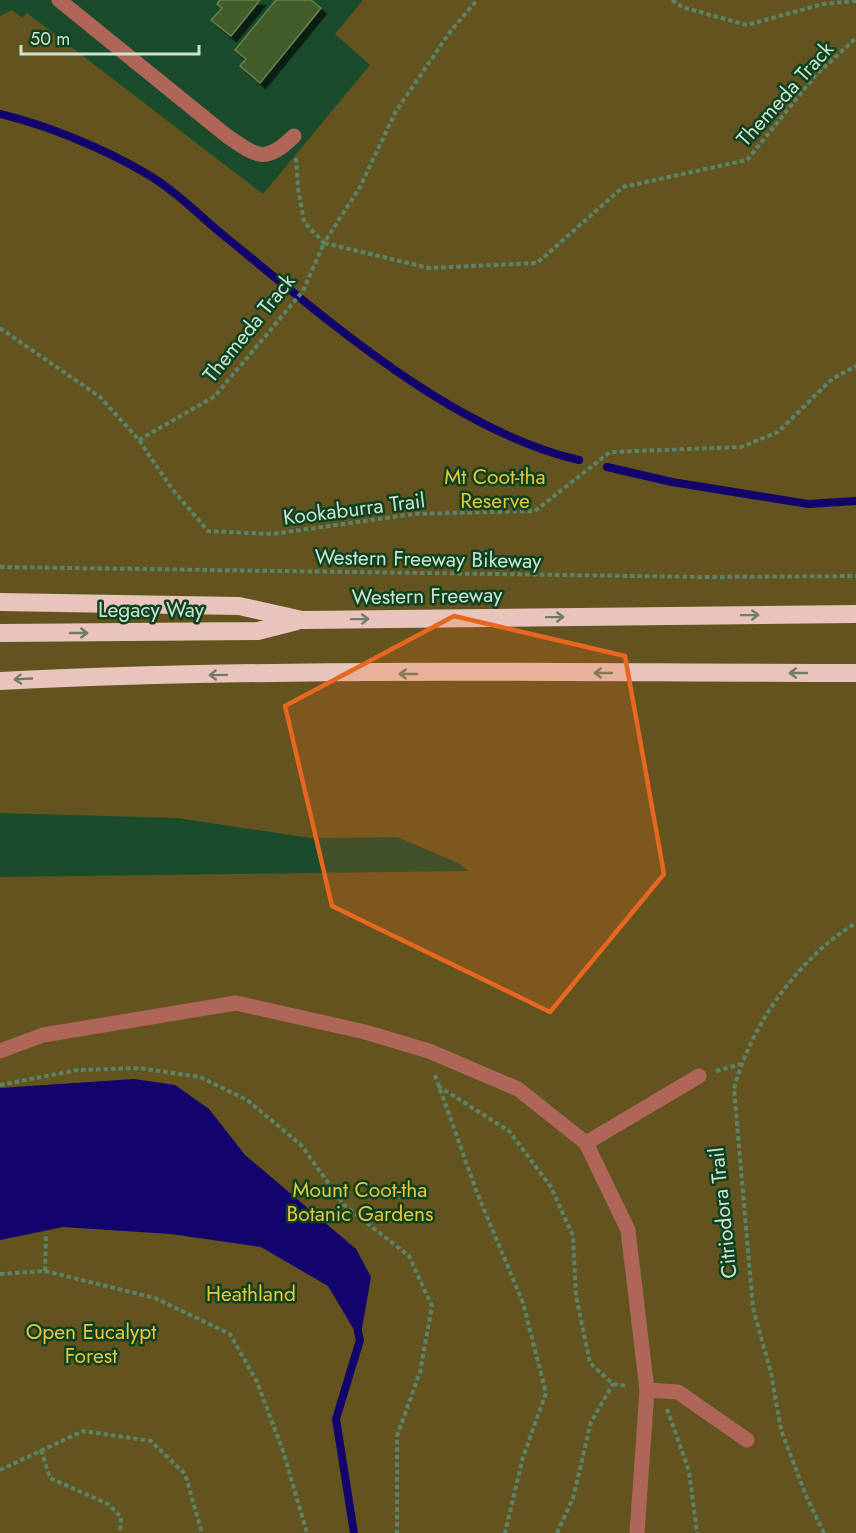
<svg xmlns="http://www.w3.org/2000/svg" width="856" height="1533" font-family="Jost,sans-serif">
	<defs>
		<filter id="shadow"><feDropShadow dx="5.5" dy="5.5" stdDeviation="0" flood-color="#0009"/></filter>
	</defs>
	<rect width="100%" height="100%" fill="#1a4b2a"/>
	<path fill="#63531f" d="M363,0H856V1533H0V877L469,871L458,863L397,837L310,838L177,818L0,813V16L12,10L22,18L27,13L263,194L370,65L335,34Z"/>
	<path fill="#12036d" d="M134,1079L175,1085L209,1109L245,1155L356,1249L371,1277L360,1340L328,1286L261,1247L171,1234L63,1227L0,1240V1088Z"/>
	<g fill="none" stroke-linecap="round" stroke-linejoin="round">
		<g stroke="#12036d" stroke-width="8">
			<path d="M0,114C49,126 103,148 147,174C176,191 202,218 228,239C329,321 451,430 579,460"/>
			<path d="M607,467L672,482L808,504L856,501"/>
			<path d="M354,1533L336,1419L360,1340L358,1332"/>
		</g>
	</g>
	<g fill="#425b2c" stroke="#678150" stroke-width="1.5" filter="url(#shadow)">
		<path d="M220,0H260L231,36L211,20L222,8L217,4Z"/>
		<path d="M276,0H311L321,8L260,83L240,66L246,59L235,50Z"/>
	</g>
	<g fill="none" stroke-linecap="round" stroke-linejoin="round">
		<g stroke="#5b8367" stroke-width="4" stroke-dasharray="4.5 3" stroke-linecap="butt">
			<path d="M672,0L682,7L747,25L823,4L856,1"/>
			<path d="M296,158L298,188L304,222L324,243L360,187L396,111L450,32L477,0"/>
			<path d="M0,328L100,397L139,440L172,489L208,531L272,534L414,514L535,511L610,452L741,447L778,432L832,379L856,366"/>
			<path d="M139,440L215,396L303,291L324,243L429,268L537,263L623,187L747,160L815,76L856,38"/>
			<path d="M0,567L706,577L856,576"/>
			<path d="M716,1071L741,1064"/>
			<path d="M435,1075L476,1190L523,1303L546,1393L523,1457L505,1533"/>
			<path d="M0,1085L78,1070L139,1068L200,1077L247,1100L301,1145L344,1205L409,1256L432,1306L420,1372L397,1436V1533"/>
			<path d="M438,1086L509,1131L551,1187L573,1236L576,1296L590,1363L613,1384L627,1386"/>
			<path d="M45,1271L46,1233"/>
			<path d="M0,1274L45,1271L155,1298L230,1334L257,1382L283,1451L307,1533"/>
			<path d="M667,1409L689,1471L697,1533"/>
			<path d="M41,1450L50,1478L108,1504L121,1517L120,1533"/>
			<path d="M0,1470L83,1431L151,1441L185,1474L202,1533"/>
			<path d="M557,1533L573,1498L591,1422L613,1384"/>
			<path d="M824,1533L807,1498L781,1430L771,1373L753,1308L734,1089C750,1026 800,956 856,923"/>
		</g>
		<g stroke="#af6557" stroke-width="15">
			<path d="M59,0L227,136C258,157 265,164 294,136"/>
			<path d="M0,1051L43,1035L236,1003L365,1032L429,1051L518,1089L586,1143L628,1230L647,1390L637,1533"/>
			<path d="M586,1143L699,1076"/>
			<path d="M647,1390L678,1392L747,1440"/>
		</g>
		<g stroke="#e9c4bc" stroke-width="18">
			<path d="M0,602L239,606L302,620L856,614"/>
			<path d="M0,633L258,631L297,621"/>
			<path d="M0,681C285,667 571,673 856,673"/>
		</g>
	</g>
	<defs><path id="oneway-shaft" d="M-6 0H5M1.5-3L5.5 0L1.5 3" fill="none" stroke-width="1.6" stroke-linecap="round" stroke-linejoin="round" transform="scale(1.5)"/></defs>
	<g stroke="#707c66">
		<use href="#oneway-shaft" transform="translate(750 615) rotate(-1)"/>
		<use href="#oneway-shaft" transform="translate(555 617) rotate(-1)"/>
		<use href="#oneway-shaft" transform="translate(360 619) rotate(-1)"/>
		<use href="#oneway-shaft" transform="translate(79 633)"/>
		<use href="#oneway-shaft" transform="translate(603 673) rotate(180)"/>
		<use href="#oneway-shaft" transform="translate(798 673) rotate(180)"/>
		<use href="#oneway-shaft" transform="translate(408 674) rotate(180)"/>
		<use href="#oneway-shaft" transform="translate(218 675) rotate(179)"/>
		<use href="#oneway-shaft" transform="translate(23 679) rotate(177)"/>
	</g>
	<path fill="#e56720" fill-opacity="0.2" stroke="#e56720" stroke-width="4.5" stroke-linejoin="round" d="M454,616L625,656L664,874L550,1012L332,906L285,706Z"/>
	<g text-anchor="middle" stroke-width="5" stroke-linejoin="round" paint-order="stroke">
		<g font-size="21" fill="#cbe4d0" stroke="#0d4120">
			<text transform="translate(785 94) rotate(-48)" y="7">Themeda Track</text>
			<text transform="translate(249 328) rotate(-51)" y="7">Themeda Track</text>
			<text transform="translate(354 509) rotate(-7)" y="7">Kookaburra Trail</text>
			<text transform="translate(428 559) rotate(1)" y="7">Western Freeway Bikeway</text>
			<text transform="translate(427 596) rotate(-1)" y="7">Western Freeway</text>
			<text x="151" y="617">Legacy Way</text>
			<text transform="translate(723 1213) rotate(-96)" y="7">Citriodora Trail</text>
		</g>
		<g font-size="21" fill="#edc53d" stroke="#0d4120">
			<text x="495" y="484">Mt Coot-tha<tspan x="495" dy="24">Reserve</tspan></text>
			<text x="360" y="1197">Mount Coot-tha<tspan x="360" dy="24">Botanic Gardens</tspan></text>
			<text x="251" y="1301">Heathland</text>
			<text x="91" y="1339">Open Eucalypt<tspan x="91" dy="24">Forest</tspan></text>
		</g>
	</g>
	<path d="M21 45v9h178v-9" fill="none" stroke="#cbe4d0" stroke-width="3"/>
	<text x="30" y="45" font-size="18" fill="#cbe4d0" stroke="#0d4120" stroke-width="4.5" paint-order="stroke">50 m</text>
</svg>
